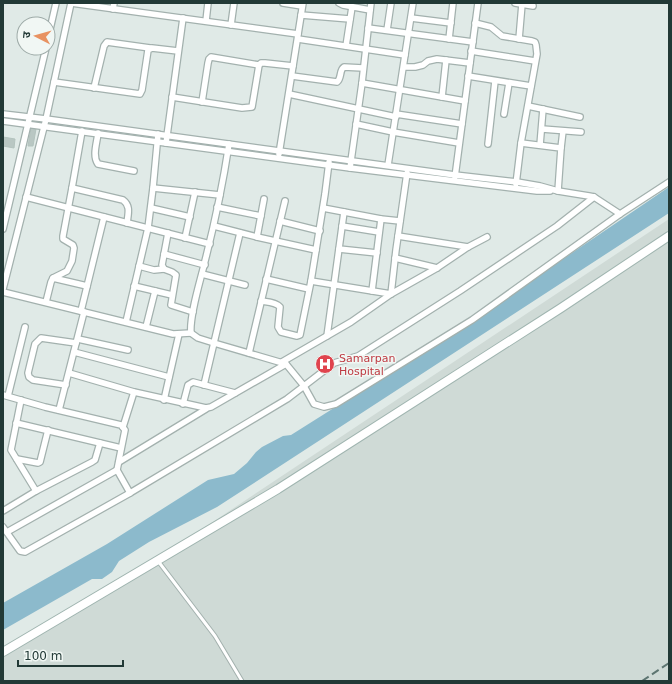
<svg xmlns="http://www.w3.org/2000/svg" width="672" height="684" font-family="'DejaVu Sans','Noto Sans Devanagari',sans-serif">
	<rect width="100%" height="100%" fill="#e0eae7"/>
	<path fill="#cfdad6" d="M669,219V681H3V649L148,565Z"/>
	<path fill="#8cbacc" d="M669,187V213L217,507L149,542L119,561L112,572L102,579H92L3,630V603L107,544L208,480L234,474L247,463L256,452L262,447L283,436L291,435L472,321Z"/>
	<g fill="#b9c7c3" stroke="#b3c3be">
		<path d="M31,128L36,129L33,146H28Z"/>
		<path d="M3,137L15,139L14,148L3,146Z"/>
		<path d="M324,356L330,366L324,370L318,361Z"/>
	</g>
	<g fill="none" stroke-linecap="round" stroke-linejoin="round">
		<defs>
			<path id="lane" d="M158,561L215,636L242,681"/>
			<g id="street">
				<path d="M71,3L298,34"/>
				<path d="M283,3L302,6"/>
				<path d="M339,3L343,5L370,10"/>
				<path d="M515,3L533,6"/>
				<path d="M113,9L114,3"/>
				<path d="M301,15L350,19"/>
				<path d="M411,18L451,23"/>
				<path d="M206,21L208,3"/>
				<path d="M475,23L491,27L502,36L532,41L535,42L536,45L537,54L521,143L516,184"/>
				<path d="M231,25L234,3"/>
				<path d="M368,28L473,42"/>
				<path d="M387,30L391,3"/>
				<path d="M48,38L56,3"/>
				<path d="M298,39L405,55"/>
				<path d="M449,39L453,3"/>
				<path d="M519,39L522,4"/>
				<path d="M346,46L352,7"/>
				<path d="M471,51L535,61"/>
				<path d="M404,67H415L423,65L428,61L437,59L470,63"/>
				<path d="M292,76L337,82C342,78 339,70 344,67L363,68"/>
				<path d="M468,76L531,86"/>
				<path d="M54,82L140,94L142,90L148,50L152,48L178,51"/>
				<path d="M362,83L465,101"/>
				<path d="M94,88L104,46L107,42L150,48"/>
				<path d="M289,94L396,117"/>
				<path d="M172,97L242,108L252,107L259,65L261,63H265L293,66"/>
				<path d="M442,97L446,60"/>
				<path d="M202,102L208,63L209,59L211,57L259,65"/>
				<path d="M528,106L580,117"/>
				<path d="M3,114L46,119L455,175L517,182L540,186L558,191L589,196L594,197L620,214"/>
				<path d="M396,114L462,124"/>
				<path d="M504,114L509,83"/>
				<path d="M3,121L350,168L537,191H550"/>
				<path d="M356,124L393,132L459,143"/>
				<path d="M542,129L581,132"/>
				<path d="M98,133C97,143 92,156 98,164L134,171"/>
				<path d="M166,143L183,18"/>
				<path d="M521,143L561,148L558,191"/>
				<path d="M229,144C223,183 215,222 205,261C201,279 189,316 191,333L198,338L214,343L286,364L304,386L334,363L358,356L460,291L557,226L594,197"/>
				<path d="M488,144L495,81"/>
				<path d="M540,145L543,109"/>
				<path d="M561,148L563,131"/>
				<path d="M279,154L303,3"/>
				<path d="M388,165L413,3"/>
				<path d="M350,168L362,83L371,3"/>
				<path d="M455,177L478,3"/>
				<path d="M72,188L123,200C131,206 128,214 127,223"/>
				<path d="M153,188L220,195"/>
				<path d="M26,197L210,244"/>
				<path d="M217,207L261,216"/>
				<path d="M151,208L190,217"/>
				<path d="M323,208L381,219L400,221"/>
				<path d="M280,221L320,231"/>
				<path d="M214,226L257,237L316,250L325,194L329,162"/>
				<path d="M342,226L379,232"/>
				<path d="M3,229L46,48"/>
				<path d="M168,233L162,265L164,269L172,272L176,275L171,305L193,312"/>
				<path d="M398,236L468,247"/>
				<path d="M257,237L264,199"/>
				<path d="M185,238L195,192"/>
				<path d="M339,249L377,253"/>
				<path d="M316,250L311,281L391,294L396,250L407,173"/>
				<path d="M164,254L205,265"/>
				<path d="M395,258L437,268"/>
				<path d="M139,266L154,270L164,269"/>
				<path d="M202,274L245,285"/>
				<path d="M53,278L67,271L72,261L74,248L73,245L63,239V236L72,188L82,131"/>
				<path d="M266,279L309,289"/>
				<path d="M134,286L172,295"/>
				<path d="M3,289L46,119L71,3"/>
				<path d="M372,291L381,219"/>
				<path d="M3,292L173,334L191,333"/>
				<path d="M261,301C267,302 276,302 280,307L278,327L281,332L297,336L300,335L311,281"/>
				<path d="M46,302L51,282L53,278L87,286"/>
				<path d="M81,311L104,217"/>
				<path d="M126,322L148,228L153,188L158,134"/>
				<path d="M146,327L155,291"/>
				<path d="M327,336L344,212"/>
				<path d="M78,339L128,350"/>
				<path d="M74,352L169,377"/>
				<path d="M249,353L285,201"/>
				<path d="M282,362L351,322L391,294L437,268L468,247L487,237"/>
				<path d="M69,373L134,392L206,408L211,407L286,364"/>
				<path d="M66,385L33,380L29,377L28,373L35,344L41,338L76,343"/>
				<path d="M204,385L240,233"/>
				<path d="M3,395L45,407L121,425L125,430L117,470L130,493"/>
				<path d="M8,396L25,327"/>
				<path d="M21,400L11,450L36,491"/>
				<path d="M164,400L179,334"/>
				<path d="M183,404L188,385L193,382L235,393"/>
				<path d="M59,410L84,312"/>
				<path d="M16,423L121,448"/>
				<path d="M123,427L134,392"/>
				<path d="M17,459L38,463L40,462L48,430"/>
				<path d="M119,462L206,409"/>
				<path d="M3,511L36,491L92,462L95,460L100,443"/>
				<path d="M3,527L20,551L25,552L130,493L287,399L304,386L314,404L324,407L336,404L472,320L620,214L669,182"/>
				<path d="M7,532L117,470"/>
			</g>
			<path id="secondary" d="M3,652L278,489L561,308L669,236"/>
		</defs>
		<use href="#lane" stroke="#a3b1ae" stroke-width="5"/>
		<use href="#street" stroke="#a3b1ae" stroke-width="8"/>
		<use href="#secondary" stroke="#a0b5b0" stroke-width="10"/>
		<use href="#lane" stroke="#fff" stroke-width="3"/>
		<use href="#street" stroke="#fff" stroke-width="5.5"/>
		<use href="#secondary" stroke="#fff" stroke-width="8"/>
		<path stroke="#5d7571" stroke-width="2" stroke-dasharray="8 4" stroke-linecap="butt" d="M642,681L669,663"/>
	</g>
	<defs>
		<symbol id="hospital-disc" viewBox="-11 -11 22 22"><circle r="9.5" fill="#e0444e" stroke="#f1f7f4"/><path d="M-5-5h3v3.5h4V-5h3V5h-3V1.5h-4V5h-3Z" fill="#fff"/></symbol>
	</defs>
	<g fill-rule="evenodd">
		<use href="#hospital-disc" x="314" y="353" width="22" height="22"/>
	</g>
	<g text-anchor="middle" stroke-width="3" stroke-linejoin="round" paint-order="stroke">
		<g font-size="11" fill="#be3a42" stroke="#f1f7f4" text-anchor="start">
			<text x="339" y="362">Samarpan<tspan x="339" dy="13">Hospital</tspan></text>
		</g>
	</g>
	<rect width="672" height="684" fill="none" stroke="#223936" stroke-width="8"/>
	<g transform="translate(36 36) rotate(276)"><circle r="19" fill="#f1f7f4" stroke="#9eaba8"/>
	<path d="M0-3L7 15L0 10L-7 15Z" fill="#e89261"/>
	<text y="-6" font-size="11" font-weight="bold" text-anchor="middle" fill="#223936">उ</text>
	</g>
	<path d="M18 660v6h105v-6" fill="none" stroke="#223936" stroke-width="2"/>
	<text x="24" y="660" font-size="12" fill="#223936" stroke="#f1f7f4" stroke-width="3" paint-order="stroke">100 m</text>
</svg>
